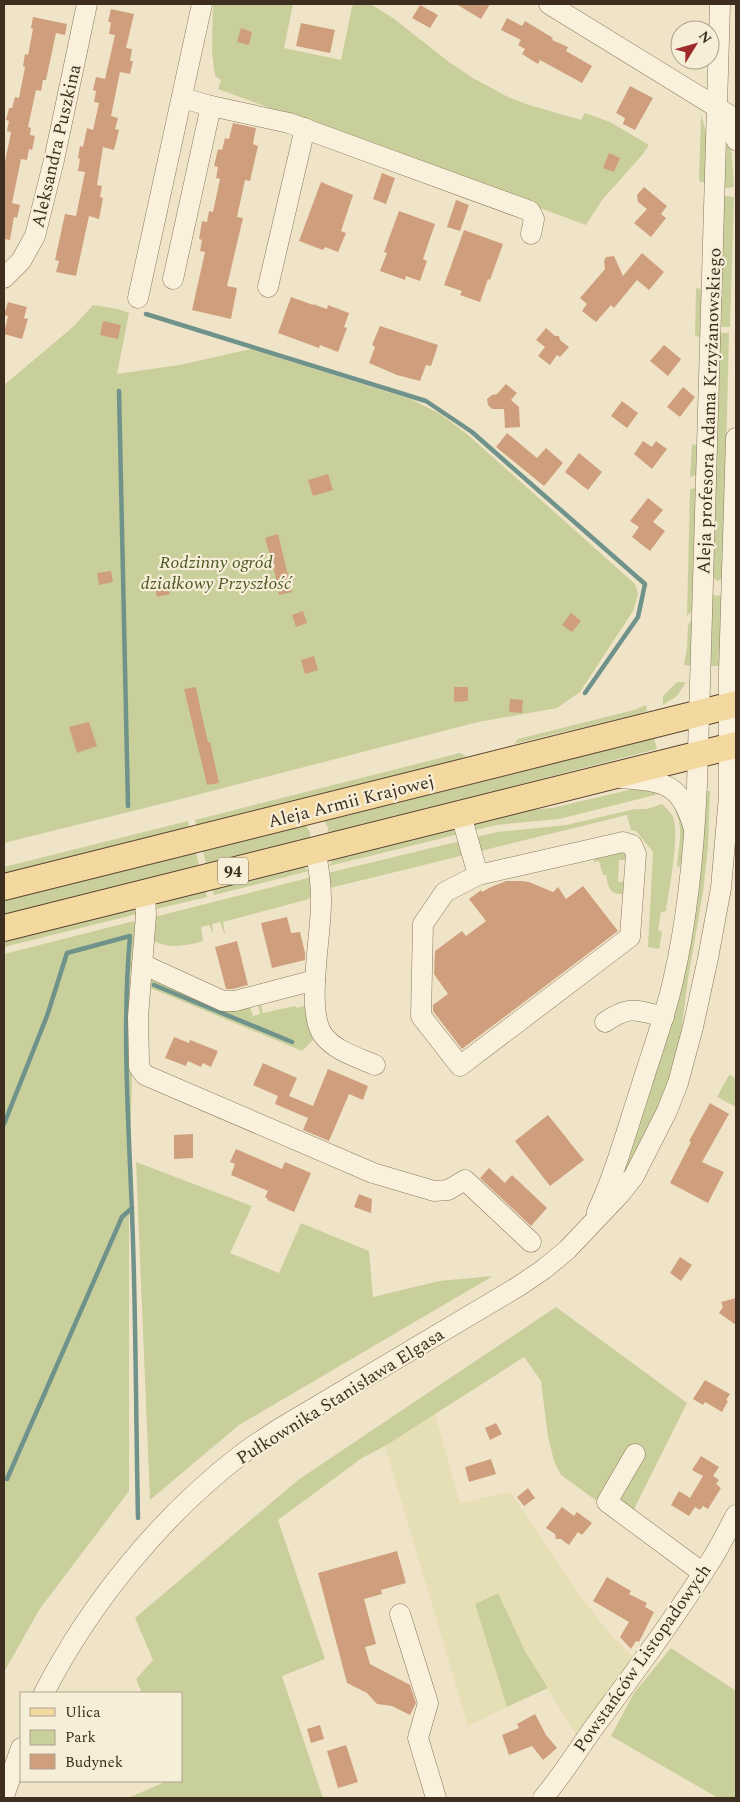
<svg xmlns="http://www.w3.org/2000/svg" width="740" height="1802" font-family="Spectral,serif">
	<rect width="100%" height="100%" fill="#f0e4c8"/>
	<path fill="#e6deb5" d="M435,1414L460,1503L510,1492L580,1595L605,1628L634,1658L578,1738L526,1653L498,1593L475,1604L507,1707L468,1726L385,1446Z"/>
	<g fill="#c9cf9b">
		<path d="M213,4H293L284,48L341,60L352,7L354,4H370L393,18L449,62L473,78L508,97L526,104L581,120L585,113L610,122L649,145L643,154L602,200L586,225L218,89L221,80L215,76L212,52Z"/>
		<path d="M701,114L707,135L705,183L699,181Z"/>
		<path d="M727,142L731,144L734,187L724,188Z"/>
		<path d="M724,196L734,197L730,327H720Z"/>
		<path d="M696,288L702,289L701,337L695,336Z"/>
		<path d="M93,305L118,309L129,313L117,374L179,365L251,349L413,400L440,414L467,434L635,584L638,594L633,611L580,692L557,708L478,722L185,798L4,843V385L73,327Z"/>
		<path d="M720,333H729L723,578L717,581L713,577Z"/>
		<path d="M692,444L698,446L697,475L690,477Z"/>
		<path d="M697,488L694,609L687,616L690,489Z"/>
		<path d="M712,594L717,596L722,595L720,666H711Z"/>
		<path d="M694,617L691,666L684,665L687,648L688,625Z"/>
		<path d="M677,682H686L677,696L663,705V696Z"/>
		<path d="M646,705L647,711L634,715L514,744L518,739L634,710Z"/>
		<path d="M653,734L657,749L518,785L448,809L327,838L328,828L323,819Z"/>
		<path d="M460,753L466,756L433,771L198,830L195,820Z"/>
		<path d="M641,787L659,794L559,819L496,825L329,866L335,856L506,812L552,808Z"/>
		<path d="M704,791H710L708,847L703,892L688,979L677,1065L634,1164L612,1189L623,1165Z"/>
		<path d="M676,800L687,834L680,867L677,866C678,852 682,836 679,822C678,814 671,808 676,800Z"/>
		<path d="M662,804C667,809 672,813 674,820C679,839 669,890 666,911L661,912L658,930L662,932L659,949L648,947L653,852L636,831L631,830L627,815L326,889L328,873L497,832L566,825L635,809H647Z"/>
		<path d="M188,821L190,832L4,879V867Z"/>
		<path d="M305,824L310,832V838L207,869L202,847Z"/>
		<path d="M195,848L200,871L4,920V896Z"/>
		<path d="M628,851L627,860H619L618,881L626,883L625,890L622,894C609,895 608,885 606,875H603L599,861L593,863L596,857Z"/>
		<path d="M301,865L309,871L214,895L211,886Z"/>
		<path d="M312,877V895L309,899L223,922L225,933H224L220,922L212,924L213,932H212L209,925L201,927L203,941C186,946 170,949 153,941L154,917Z"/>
		<path d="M205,887L207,897L156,909L158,901Z"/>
		<path d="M133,909L137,914L4,947V937Z"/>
		<path d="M138,920L130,978L134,986L129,1205V1491L39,1610L4,1672V954Z"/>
		<path d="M147,977L250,1006L253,1016L260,1014L258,1004L260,1002L263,1013L295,1006L297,1008L307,1005L313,1040L302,1051L148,987Z"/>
		<path d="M729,1075L736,1078V1107L717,1097Z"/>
		<path d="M136,1162L252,1206L230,1253L279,1273L301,1223L369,1251L373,1297L439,1281L493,1276L239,1425L150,1500Z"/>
		<path d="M556,1307L687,1403L627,1523L561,1475L554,1461L548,1437L541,1381L524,1357L385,1446L362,1458L278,1520L325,1659L282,1676L323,1798H128L167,1781H181V1693H142L136,1679L153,1660L135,1618L298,1480Z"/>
		<path d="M498,1593L526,1653L548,1688L507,1707L475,1604Z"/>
		<path d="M671,1648L736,1691V1798H718L611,1736L634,1693Z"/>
	</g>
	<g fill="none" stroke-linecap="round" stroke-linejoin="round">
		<g stroke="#6f938a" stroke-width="4.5">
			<path d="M146,314L426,401L472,432L645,584L638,617L585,693"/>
			<path d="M119,391L128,806"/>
			<path d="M154,985L292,1042"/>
			<path d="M4,1124L47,1016L67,953L130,936C121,1037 130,1140 133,1242C136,1334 136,1426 138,1518"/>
			<path d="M7,1479L122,1217L132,1208"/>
		</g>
	</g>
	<g fill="#cf9f7d">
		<path d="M456,4H490L481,19Z"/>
		<path d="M420,5L438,15L430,28L412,18Z"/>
		<path d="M111,9L134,14L126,48L132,49L130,61H133L130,74L120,72L111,116L118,118L115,129L119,130L114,150L103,147L97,185L102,186L100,197L103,198L99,219L89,216L76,276L56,272L59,261L55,260L65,214L76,216L85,172L78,171L80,159L78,158L80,146L83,147L87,128L93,130L99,103L94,102L96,91L93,90L96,77L105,79L115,35L109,34L111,22H108Z"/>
		<path d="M33,17L67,24L65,35L56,33L46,80H43L41,91L36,90L28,127L31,128L30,135L35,136L32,150L29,149L27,160L21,159L12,203L20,205L17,218L14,217L10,240L4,239V167L11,132L7,131L9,121L6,120L9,108H12L15,97L19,98L25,67L23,66L25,54L28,55L33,29L31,28Z"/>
		<path d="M507,18L522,26L525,21L553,38L552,40L568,47L566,51L592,66L582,83L540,60L538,64L522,54L525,49L518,45L521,40L501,30Z"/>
		<path d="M301,23L335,30L330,53L296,46Z"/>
		<path d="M241,28L252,32L249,45L237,42Z"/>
		<path d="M630,86L653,98L635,130L623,124L625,118L616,113Z"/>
		<path d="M233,123L256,128L253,144L258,146L250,181L245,180L237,217L243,218L227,286L237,288L231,319L192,310L205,252L200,251L202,240L199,239L202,221L207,222L209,211L213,212L220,179L216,178L218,167L214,166L218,149L222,150L225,138L229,139Z"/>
		<path d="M609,153L620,158L614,172L603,168Z"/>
		<path d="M382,173L395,178L386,204L373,199Z"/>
		<path d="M321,182L353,195L341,231L346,233L338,252L325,247L323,250L299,241Z"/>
		<path d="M644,187L667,206L661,214L666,218L651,237L634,223L647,209L638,202L637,195Z"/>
		<path d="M456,200L469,205L460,231L447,227Z"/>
		<path d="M399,211L435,224L423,259L427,261L420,281L406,276L405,280L380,271L387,253L384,252Z"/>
		<path d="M464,230L503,244L490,280L488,279L480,302L460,295L462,291L444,285Z"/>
		<path d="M642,253L664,272L649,290L637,280L614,308L611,305L596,322L582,311L587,304L580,298L605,269L604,261L606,257L614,256L623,276Z"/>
		<path d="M291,297L313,305V304L327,309L328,305L349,313L344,327L347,328L338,352L320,345L319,348L278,333Z"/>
		<path d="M8,302L27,307L24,318L28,319L22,339L4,334L8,316L4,315Z"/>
		<path d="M103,321L121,325L118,339L100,335Z"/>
		<path d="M380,326L438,345L431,366L426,365L420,381L397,375L369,363L375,347L372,345Z"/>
		<path d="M546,328L555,336H559L560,340L569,347L560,357L557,355L550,365L538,356L545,347L536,340Z"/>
		<path d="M664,345L681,359L668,376L650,361Z"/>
		<path d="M506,384L517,393L511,400L519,407L520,427L505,428L504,409H492L488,405L487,399L492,395L497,394Z"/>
		<path d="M683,387L695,397L680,417L667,407Z"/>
		<path d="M622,401L638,413L627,428L611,416Z"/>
		<path d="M507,433L537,458L546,448L563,463L544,486L496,447Z"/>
		<path d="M643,441L652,447L656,441L667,449L652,469L634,454Z"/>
		<path d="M579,453L602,472L588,490L565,472Z"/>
		<path d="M328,474L333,490L313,496L308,480Z"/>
		<path d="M648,498L663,510L653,522L665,531L650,551L632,537L639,527L630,521Z"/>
		<path d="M278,534L292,592L279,595L275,574L265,538Z"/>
		<path d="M111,571L113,582L99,585L97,573Z"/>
		<path d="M167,581L170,594L157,597L154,583Z"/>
		<path d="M303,611L307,623L296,627L292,615Z"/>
		<path d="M571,613L581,621L572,632L562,625Z"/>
		<path d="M314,656L318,670L305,674L301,660Z"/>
		<path d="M196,687L201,712L208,742H210L219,783L207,785L184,689Z"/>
		<path d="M454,687H468V701L454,702Z"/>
		<path d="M510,699L523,700L522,713L509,712Z"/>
		<path d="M89,722L97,746L77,753L69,727Z"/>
		<path d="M506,881H521L529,882L553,892L558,887L566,899L583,886L618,931L462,1049L433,1011V1005L448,994L434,974L435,951L462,931L466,936L486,921L469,899L481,890L482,892L491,887Z"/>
		<path d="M287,917L291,933L300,932L305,953V960L272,968L261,923Z"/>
		<path d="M237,941L248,985L233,989H226L215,947Z"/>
		<path d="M174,1037L189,1043L190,1040L218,1051L211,1067L203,1063L201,1067L188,1061L186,1066L165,1058Z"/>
		<path d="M263,1063L297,1078L289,1096L313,1106L328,1069L368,1086L363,1100L349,1094L329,1141L303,1130L308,1118L275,1104L278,1096L253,1085Z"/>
		<path d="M710,1103L729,1114L702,1162L724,1172L708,1203L670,1183L691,1142L689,1141Z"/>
		<path d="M548,1115L584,1160L550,1186L515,1141Z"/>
		<path d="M193,1134V1158L174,1159V1135Z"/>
		<path d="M236,1149L282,1169L285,1162L311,1173L294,1212L267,1200L268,1199L265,1197L268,1191L231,1175L235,1164L230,1162Z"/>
		<path d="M489,1168L505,1183L512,1175L547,1208L531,1226L480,1178Z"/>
		<path d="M359,1194L372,1199L371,1213L354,1207Z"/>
		<path d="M680,1257L692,1265L681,1281L670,1273Z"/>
		<path d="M736,1298V1325L719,1313L723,1307L721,1302Z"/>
		<path d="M705,1380L730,1394L726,1400L728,1401L722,1412L705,1402L703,1405L693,1399Z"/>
		<path d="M496,1423L502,1434L490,1440L485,1428Z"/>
		<path d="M701,1456L719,1467L713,1476L719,1480L716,1484L721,1488L708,1509L703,1506L700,1510L695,1507L689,1516L671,1505L679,1491L690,1498L703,1476L692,1470Z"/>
		<path d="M491,1459L496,1474L469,1482L465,1467Z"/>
		<path d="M528,1488L535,1498L524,1506L517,1497Z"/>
		<path d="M562,1507L574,1516L577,1512L592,1523L582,1535L578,1532L569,1545L561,1539H556L555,1534L546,1528Z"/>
		<path d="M397,1551L406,1583L381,1590L382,1594L364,1599L376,1644L365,1647L370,1664L410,1685L416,1703L410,1715L392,1706L377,1704L367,1693L347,1683L318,1573Z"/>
		<path d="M607,1577L631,1591L629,1594L647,1603L645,1607L654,1612L639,1642L636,1641L631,1649L620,1637L629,1622L593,1601Z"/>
		<path d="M535,1714L546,1735L557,1748L543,1760L532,1746L509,1755L502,1735L519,1728L517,1724Z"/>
		<path d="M320,1725L324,1739L311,1743L307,1729Z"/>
		<path d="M346,1745L358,1782L338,1788L327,1751Z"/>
	</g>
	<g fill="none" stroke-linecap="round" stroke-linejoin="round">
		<defs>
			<g id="minor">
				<path d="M549,4L736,119"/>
				<path d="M211,106L289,123L530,211L534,219L531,234"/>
				<path d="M719,110L732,130L736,140"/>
				<path d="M4,278L21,261L35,236L54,160L87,4"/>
				<path d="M173,279L211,106L182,98"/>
				<path d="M268,287L305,128"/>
				<path d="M138,298L202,4"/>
				<path d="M621,778C662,782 680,781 693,826"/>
				<path d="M461,815L478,875"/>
				<path d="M623,842L632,845L636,854L630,937L460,1066L421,1016L423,924L445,892L478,875Z"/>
				<path d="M315,851C319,867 321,883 321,900C322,933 305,1010 323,1035C335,1051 357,1057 375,1065"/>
				<path d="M145,893L146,915L138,1017L139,1061V1067L145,1075L373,1173L434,1191L448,1190L465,1180L531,1242"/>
				<path d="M142,964L223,1001H235L315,980"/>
				<path d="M605,1022C630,1005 636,1010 664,1017"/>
				<path d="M597,1212C616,1171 627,1129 641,1087C652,1051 665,1017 673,981C688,917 694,851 697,785L720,4"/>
				<path d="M635,1454L607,1502L703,1573"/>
				<path d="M400,1614L428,1703L418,1738L436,1798"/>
				<path d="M44,1693C90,1603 162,1515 242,1454C253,1445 266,1438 277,1430L519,1286L544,1269L567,1250L620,1194L634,1176L667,1111L678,1083L693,1027L708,958L721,888L729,796V672L736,438"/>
				<path d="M4,1796L21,1748"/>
				<path d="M543,1798C561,1777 576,1753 592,1730C632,1676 672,1622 708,1565C719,1549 727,1531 736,1515"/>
			</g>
			<g id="major">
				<path d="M4,887L736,704"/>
				<path d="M4,928L736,745"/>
			</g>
		</defs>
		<use href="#minor" stroke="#8d765c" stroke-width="21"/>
		<use href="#major" stroke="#5b4430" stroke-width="28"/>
		<use href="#minor" stroke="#faf1dc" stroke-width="20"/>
		<use href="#major" stroke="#f3d9a0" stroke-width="26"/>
	</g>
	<g text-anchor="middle" stroke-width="4.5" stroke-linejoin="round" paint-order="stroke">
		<rect fill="#f7eed8" stroke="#756857" stroke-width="1" x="218" y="857.5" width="30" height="27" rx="4"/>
		<g font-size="16" font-weight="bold" fill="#3d2e20">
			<text x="233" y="877">94</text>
		</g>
		<g font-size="18" fill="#3d2e20" stroke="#f7eed8">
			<text transform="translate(56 146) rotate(-77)" y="6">Aleksandra Puszkina</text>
			<text transform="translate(709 411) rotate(-88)" y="6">Aleja profesora Adama Krzyżanowskiego</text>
			<text transform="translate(351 801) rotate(-14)" y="6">Aleja Armii Krajowej</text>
			<text transform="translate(340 1396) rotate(-32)" y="6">Pułkownika Stanisława Elgasa</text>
			<text transform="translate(642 1658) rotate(-55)" y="6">Powstańców Listopadowych</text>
		</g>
		<g font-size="18" font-style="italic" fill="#4d5a26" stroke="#f7eed8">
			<text x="216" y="568">Rodzinny ogród<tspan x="216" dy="21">działkowy Przyszłość</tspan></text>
		</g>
	</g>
	<rect width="740" height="1802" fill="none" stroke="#3d2e20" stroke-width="10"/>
	<rect x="20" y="1692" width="162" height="90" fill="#f7eed8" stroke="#ada18e"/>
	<rect x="30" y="1708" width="25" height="8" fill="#f3d9a0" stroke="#ada18e"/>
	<text x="65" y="1717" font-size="15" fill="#3d2e20">Ulica</text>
	<rect x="30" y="1730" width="25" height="15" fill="#c9cf9b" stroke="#ada18e"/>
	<text x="65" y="1742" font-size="15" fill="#3d2e20">Park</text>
	<rect x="30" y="1754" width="25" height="15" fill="#cf9f7d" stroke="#ada18e"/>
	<text x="65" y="1767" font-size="15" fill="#3d2e20">Budynek</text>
	<g transform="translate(695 45) rotate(53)"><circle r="24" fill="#f7eed8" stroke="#ada18e"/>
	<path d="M0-4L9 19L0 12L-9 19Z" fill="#9e2a2b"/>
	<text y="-8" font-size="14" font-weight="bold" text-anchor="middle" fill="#3d2e20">N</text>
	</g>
</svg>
